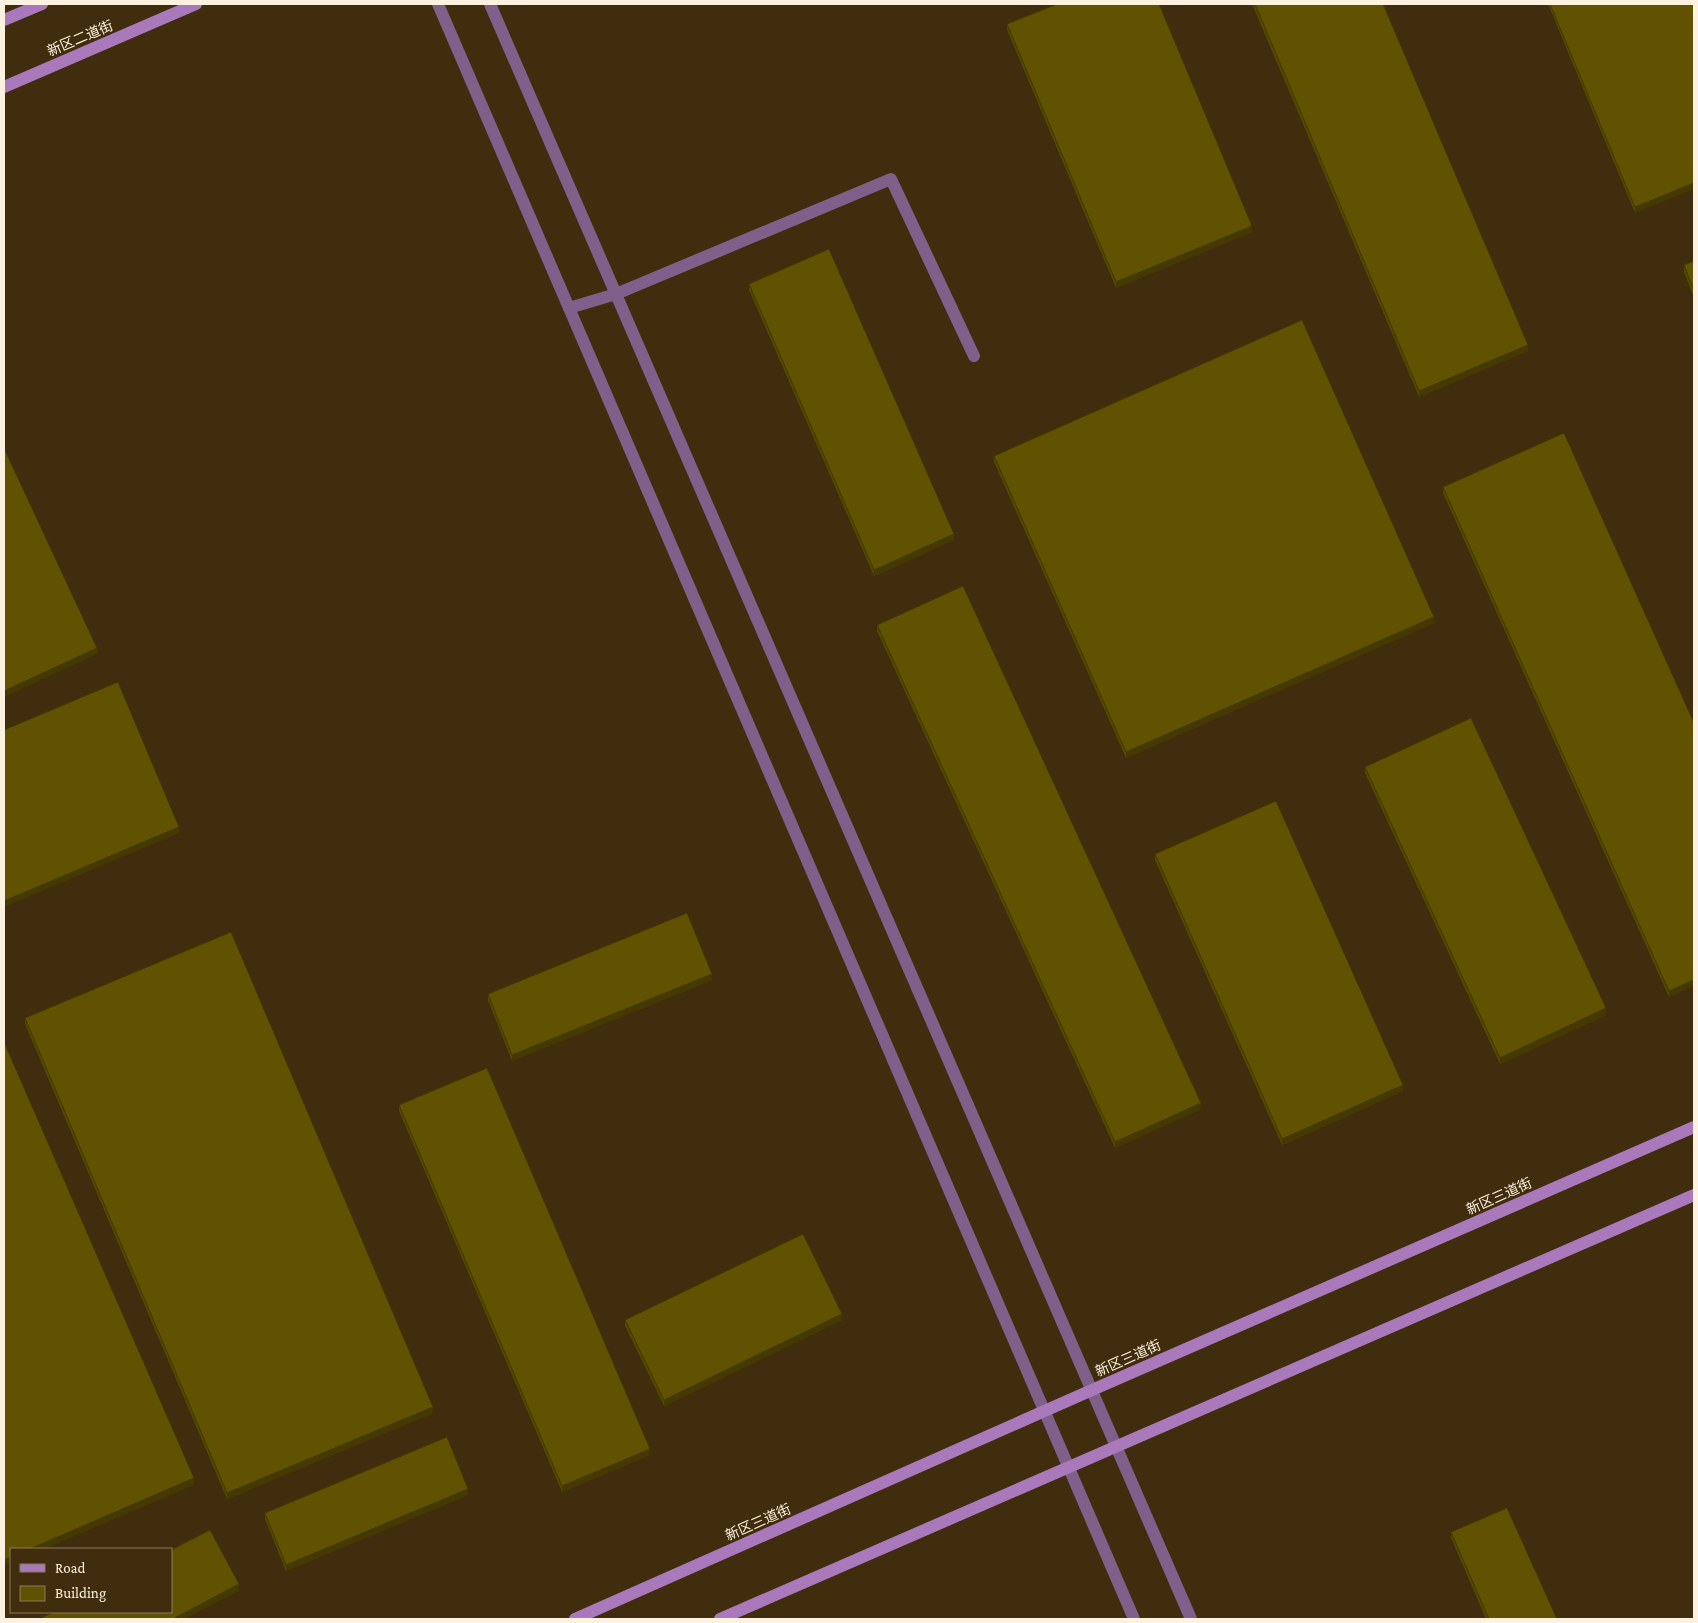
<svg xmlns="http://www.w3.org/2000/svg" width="1698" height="1623" font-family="'Crimson Pro','Noto Sans SC',serif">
	<rect width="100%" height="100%" fill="#402d0d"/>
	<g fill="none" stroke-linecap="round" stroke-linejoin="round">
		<path stroke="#7e608a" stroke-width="12" d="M569,308L616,294L891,179L974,356"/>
		<g stroke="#7e608a" stroke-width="12">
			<path d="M438,4L1134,1619"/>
			<path d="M490,4L1191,1619"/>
		</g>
		<g stroke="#aa79bc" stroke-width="12">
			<path d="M4,20L42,4"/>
			<path d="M4,87L196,4"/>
			<path d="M575,1619L1092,1390L1694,1127"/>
			<path d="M720,1619L1694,1195"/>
		</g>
	</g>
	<g fill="#534702">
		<path d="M1252,4H1383L1528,351L1419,397Z"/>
		<path d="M1548,4H1694L1635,213Z"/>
		<path d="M1007,24L1252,232L1116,288L1007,30Z"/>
		<path d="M1694,261V298L1684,272V265Z"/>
		<path d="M749,284L954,540L874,576L749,290Z"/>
		<path d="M994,456L1434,623L1126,758L994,462Z"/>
		<path d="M1443,487L1694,723L1669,997L1443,493Z"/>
		<path d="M877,625L1201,1109L1115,1148L877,631Z"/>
		<path d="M1365,767L1606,1015L1500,1064L1365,773Z"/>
		<path d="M1155,854L1403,1091L1282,1145L1155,860Z"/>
		<path d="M712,980L512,1061L488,1000V994Z"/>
		<path d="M25,1018L433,1413L227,1499L25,1024Z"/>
		<path d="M399,1105L650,1455L562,1492L399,1111Z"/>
		<path d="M625,1320H842L664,1406L625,1326Z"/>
		<path d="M468,1495L286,1571L265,1519V1513Z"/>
		<path d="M1451,1532L1557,1619H1486L1451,1538Z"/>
	</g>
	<g fill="#443901">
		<path d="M1694,183V189L1635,213V207Z"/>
		<path d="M1252,226V232L1116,288V282Z"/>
		<path d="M1528,345V351L1419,397V391Z"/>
		<path d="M954,534V540L874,576V570Z"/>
		<path d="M1434,617V623L1126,758V752Z"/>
		<path d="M97,648V654L4,697V691Z"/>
		<path d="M179,827V833L4,907V901Z"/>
		<path d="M712,974V980L512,1061V1055Z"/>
		<path d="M1694,980V986L1669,997V991Z"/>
		<path d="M1606,1008V1015L1500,1064V1058Z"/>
		<path d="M1403,1085V1091L1282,1145V1139Z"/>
		<path d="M1201,1103V1109L1115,1148V1142Z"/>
		<path d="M842,1314V1320L664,1406V1400Z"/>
		<path d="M433,1407V1413L227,1499V1493Z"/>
		<path d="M650,1449V1455L562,1492V1486Z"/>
		<path d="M194,1478V1485L44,1549H30Z"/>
		<path d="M468,1489V1495L286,1571V1565Z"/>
		<path d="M11,1557V1563L4,1566V1560Z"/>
		<path d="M239,1584V1591L184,1619H173Z"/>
	</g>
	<g fill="#615202" stroke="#443901">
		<path d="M1057,4H1159L1252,226L1116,282L1007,24Z"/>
		<path d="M1255,4H1383L1528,345L1419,391Z"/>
		<path d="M1550,4H1694V183L1635,207Z"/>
		<path d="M829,249L954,534L874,570L749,284Z"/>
		<path d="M1694,261V291L1684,265Z"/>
		<path d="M1302,320L1434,617L1126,752L994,456Z"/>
		<path d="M1564,433L1694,723V980L1669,991L1443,487Z"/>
		<path d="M4,448L97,648L4,691Z"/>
		<path d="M963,586L1201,1103L1115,1142L877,625Z"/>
		<path d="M118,682L179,827L4,901V730Z"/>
		<path d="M1471,718L1606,1008L1500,1058L1365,767Z"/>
		<path d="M1276,801L1403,1085L1282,1139L1155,854Z"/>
		<path d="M687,913L712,974L512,1055L488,994Z"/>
		<path d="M231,932L433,1407L227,1493L25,1018Z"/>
		<path d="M4,1042L194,1478L30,1549H11V1557L4,1560Z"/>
		<path d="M487,1068L650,1449L562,1486L399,1105Z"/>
		<path d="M803,1234L842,1314L664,1400L625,1320Z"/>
		<path d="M447,1437L468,1489L286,1565L265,1513Z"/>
		<path d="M1507,1508L1557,1619H1489L1451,1532Z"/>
		<path d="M210,1530L239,1584L173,1619H39L54,1612H171V1550Z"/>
	</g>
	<g text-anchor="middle" stroke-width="4" stroke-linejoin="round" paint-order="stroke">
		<g font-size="14" fill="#fdf1df" stroke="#402d0d">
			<text transform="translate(80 38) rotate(-23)" y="5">新区二道街</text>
			<text transform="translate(1499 1196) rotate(-24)" y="5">新区三道街</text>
			<text transform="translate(1128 1358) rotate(-24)" y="5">新区三道街</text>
			<text transform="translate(758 1522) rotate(-24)" y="5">新区三道街</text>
		</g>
	</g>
	<rect width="1698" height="1623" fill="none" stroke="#fdf1df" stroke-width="10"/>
	<rect x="10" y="1548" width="162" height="65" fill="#402d0d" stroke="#8c7b61"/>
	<rect x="20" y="1564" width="25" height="8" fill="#aa79bc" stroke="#8c7b61"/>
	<text x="55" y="1573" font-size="15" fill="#fdf1df">Road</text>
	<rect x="20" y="1586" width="25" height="15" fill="#615202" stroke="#8c7b61"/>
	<text x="55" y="1598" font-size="15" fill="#fdf1df">Building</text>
</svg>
